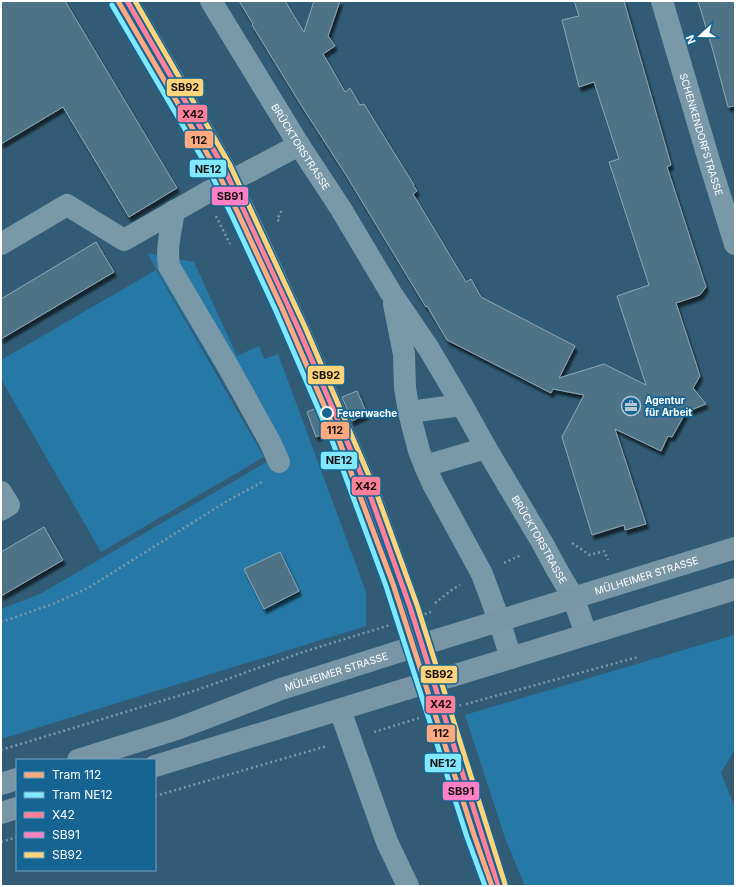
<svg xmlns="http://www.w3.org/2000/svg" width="736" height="887" font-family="Inter,sans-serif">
	<defs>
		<filter id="shadow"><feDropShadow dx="2.5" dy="4.5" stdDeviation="1" flood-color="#0009"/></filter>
	</defs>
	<rect width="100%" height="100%" fill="#325c75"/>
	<g fill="#2679a6">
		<path d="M147,253L169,258L194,262L237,356L259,346L264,359L278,354L366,592V626L1,739V609L40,594L270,460Z"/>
		<path d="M156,270L264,457L101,552L1,379V360Z"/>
		<path d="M734,635L735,639V749L721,773L734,806L735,807V886H525L505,838L465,715Z"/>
	</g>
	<g fill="#507386" stroke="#8ea7b6" filter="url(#shadow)">
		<path d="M1,1H65L177,188L129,217L63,107L1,144Z"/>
		<path d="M239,1H285L304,32L314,1H340L328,36L335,46L323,54L345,92L350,88L360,105L364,104L414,185H413L417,191L413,194L466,282L471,279L481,297L575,346L559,378L604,364L646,385L617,296L649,285L609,162L619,159L594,82L579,87L562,20L579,16L574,1H624L671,165L667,167L706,287L700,295L676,303L700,376L693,388L706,404L686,412L672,437L668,436L661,451L615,429L646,524L625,530L624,525L592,535L562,437L584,395L553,389L551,393L447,340L427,306L426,307L346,175L301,105L252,25L253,24Z"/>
		<path d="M698,1H735V106L728,107L713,51Z"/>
		<path d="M96,242L114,272L1,339V299Z"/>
		<path d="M357,391L367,414L352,421L342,397Z"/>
		<path d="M319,407L329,431L316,437L307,412Z"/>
		<path d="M44,527L63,560L1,596V552Z"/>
		<path d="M280,552L299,591L264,609L244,569Z"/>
	</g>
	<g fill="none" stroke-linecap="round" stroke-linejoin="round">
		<g stroke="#7998a8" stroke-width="2.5" stroke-dasharray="2 3" stroke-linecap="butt">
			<path d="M216,216L230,244"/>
			<path d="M279,221L277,219L282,210"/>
			<path d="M572,543L590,555L604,551L608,560"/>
			<path d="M504,563L521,555"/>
			<path d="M435,603L453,589L460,585"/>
			<path d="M1,622L53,604L88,588L171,536L229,500L264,481"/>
			<path d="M466,704L638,657"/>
			<path d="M374,732L419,718"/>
			<path d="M1,750L191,692L303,652L390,625"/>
			<path d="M155,796L327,746"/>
			<path d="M1,842L17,837"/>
		</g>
		<g stroke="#7998a8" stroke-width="22">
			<path d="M127,1L178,88L224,168L254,232L299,330L370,495L410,607L498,886"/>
			<path id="s1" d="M211,1L299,145L341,209L391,293L429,349L462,405L486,448L543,544L557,570L573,597L586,634"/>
			<path id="s2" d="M662,1L710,164L735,244"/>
			<path d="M250,171L299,145"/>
			<path d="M174,211C171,230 166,248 169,266L229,368L270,442L279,462"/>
			<path d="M1,244L67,205L124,240L208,192"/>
			<path d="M394,304L404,354L405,388L409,412L419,451L425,466L433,484L482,574L499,620L511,658"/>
			<path d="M409,412L462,405"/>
			<path d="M425,466L486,448"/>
			<path d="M1,492L9,505L1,510"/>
			<path d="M340,710L387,842L408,886"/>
		</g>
		<g stroke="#7996a7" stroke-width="22">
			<path id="s3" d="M440,639L735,548"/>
			<path d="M452,676L735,589"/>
			<path id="s4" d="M78,760L177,729L281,689L404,650"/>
			<path d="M155,766L416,686"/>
			<path d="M1,784L17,779"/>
			<path d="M1,813L17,808"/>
		</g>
		<g stroke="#7998a8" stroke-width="2.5" stroke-dasharray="2 3" stroke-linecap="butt">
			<path d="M396,623L431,612"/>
			<path d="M426,716L461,705"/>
		</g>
		<path stroke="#7998a8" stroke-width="22" d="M208,192L250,171"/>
		<g stroke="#7996a7" stroke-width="22">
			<path d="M404,650L440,639"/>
			<path d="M416,686L452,676"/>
		</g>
		<defs>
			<path id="bus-1" d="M127,1L224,168L299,330L370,495L410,607L498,886"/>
			<path id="bus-2" d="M121,5L218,171L293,333L363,498L403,609L491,886"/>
			<path id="bus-3" d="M135,1L230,165L305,327L376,492L417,605L505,884"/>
		</defs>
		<use href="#bus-1" stroke="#156492" stroke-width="8"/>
		<use href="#bus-2" stroke="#156492" stroke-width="8"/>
		<use href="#bus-3" stroke="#156492" stroke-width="8"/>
		<use href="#bus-1" stroke="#ff8098" stroke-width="5"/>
		<use href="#bus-2" stroke="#ff80c5" stroke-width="5"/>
		<use href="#bus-3" stroke="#ffd37a" stroke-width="5"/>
		<defs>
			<path id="tram-1" d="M118,1L215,167L238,213L282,308L339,440L393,584L474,835L492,886"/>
			<path id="tram-2" d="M112,5L209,170L232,216L276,311L333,443L386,586L467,837L485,886"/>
		</defs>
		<use href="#tram-1" stroke="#156492" stroke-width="8"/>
		<use href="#tram-2" stroke="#156492" stroke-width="8"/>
		<use href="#tram-1" stroke="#ffa980" stroke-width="5"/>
		<use href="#tram-2" stroke="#80e8ff" stroke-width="5"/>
	</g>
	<defs>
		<symbol id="office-ring" viewBox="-11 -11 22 22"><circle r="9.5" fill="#156492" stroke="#b7c6cf" stroke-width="1.5"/><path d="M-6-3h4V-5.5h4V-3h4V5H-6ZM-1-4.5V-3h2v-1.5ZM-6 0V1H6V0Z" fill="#b7c6cf"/></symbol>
	</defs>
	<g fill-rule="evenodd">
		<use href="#office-ring" x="620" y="395" width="22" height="22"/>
	</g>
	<circle fill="#156492" stroke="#fff" stroke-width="2" cx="327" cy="413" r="6"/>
	<g text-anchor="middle" stroke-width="3.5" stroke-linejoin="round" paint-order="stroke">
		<g font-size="10" fill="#fff" stroke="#156492">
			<text dy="4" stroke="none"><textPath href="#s2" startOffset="139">SCHENKENDORFSTRASSE</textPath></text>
			<text dy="4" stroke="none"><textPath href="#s1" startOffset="171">BRÜCKTORSTRASSE</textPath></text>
			<text dy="4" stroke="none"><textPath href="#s1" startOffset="631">BRÜCKTORSTRASSE</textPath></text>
			<text dy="4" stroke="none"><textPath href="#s3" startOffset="216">MÜLHEIMER STRASSE</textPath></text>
			<text dy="4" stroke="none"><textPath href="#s4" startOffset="273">MÜLHEIMER STRASSE</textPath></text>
		</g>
		<g font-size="10" font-weight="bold" fill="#fff" stroke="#156492" text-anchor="start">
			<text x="645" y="404">Agentur<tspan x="645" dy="12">für Arbeit</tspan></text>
		</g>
		<g font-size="10" font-weight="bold" fill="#fff" stroke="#156492" text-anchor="start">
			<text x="337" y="417">Feuerwache</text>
		</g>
	</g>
	<g stroke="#156492" stroke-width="1.5">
		<rect x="166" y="78" width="38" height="19" rx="4" fill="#ffd37a"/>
		<rect x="177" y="104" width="31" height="19" rx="4" fill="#ff8098"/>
		<rect x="184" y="130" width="30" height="19" rx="4" fill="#ffa980"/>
		<rect x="189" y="159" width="38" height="19" rx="4" fill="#80e8ff"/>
		<rect x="211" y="186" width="38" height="20" rx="4" fill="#ff80c5"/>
		<rect x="307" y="365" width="38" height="20" rx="4" fill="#ffd37a"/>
		<rect x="320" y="421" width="30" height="19" rx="4" fill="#ffa980"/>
		<rect x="320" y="451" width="38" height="19" rx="4" fill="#80e8ff"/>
		<rect x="351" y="476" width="30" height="20" rx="4" fill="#ff8098"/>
		<rect x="420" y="665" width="38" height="19" rx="4" fill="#ffd37a"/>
		<rect x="425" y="695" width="31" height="19" rx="4" fill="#ff8098"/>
		<rect x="426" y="724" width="30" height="19" rx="4" fill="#ffa980"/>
		<rect x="424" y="753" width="38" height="20" rx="4" fill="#80e8ff"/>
		<rect x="442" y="781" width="38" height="20" rx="4" fill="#ff80c5"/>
	</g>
	<g font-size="11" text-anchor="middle" font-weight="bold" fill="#111">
		<text x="185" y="91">SB92</text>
		<text x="193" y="118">X42</text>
		<text x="199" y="144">112</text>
		<text x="208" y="173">NE12</text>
		<text x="230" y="200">SB91</text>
		<text x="326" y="379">SB92</text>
		<text x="335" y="434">112</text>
		<text x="339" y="464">NE12</text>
		<text x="366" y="490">X42</text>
		<text x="439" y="678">SB92</text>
		<text x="441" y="708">X42</text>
		<text x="441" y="737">112</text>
		<text x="443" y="767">NE12</text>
		<text x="461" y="795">SB91</text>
	</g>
	<rect width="736" height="887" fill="none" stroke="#ffffff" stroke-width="4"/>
	<rect x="16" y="759" width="140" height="112" fill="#156492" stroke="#73a2be"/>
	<rect x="24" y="772" width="20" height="6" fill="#ffa980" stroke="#73a2be"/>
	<text x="52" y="779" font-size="12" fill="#ffffff">Tram 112</text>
	<rect x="24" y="792" width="20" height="6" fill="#80e8ff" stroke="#73a2be"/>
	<text x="52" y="799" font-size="12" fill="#ffffff">Tram NE12</text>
	<rect x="24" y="812" width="20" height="6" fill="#ff8098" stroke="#73a2be"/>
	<text x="52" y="819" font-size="12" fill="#ffffff">X42</text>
	<rect x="24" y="832" width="20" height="6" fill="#ff80c5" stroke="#73a2be"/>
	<text x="52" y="839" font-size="12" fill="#ffffff">SB91</text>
	<rect x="24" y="852" width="20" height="6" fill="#ffd37a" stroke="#73a2be"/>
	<text x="52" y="859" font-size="12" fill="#ffffff">SB92</text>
	<g transform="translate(700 36) rotate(249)" stroke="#156492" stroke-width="3" paint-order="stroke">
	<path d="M0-3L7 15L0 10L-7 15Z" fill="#ffffff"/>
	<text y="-6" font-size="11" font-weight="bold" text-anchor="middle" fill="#ffffff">N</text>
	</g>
</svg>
